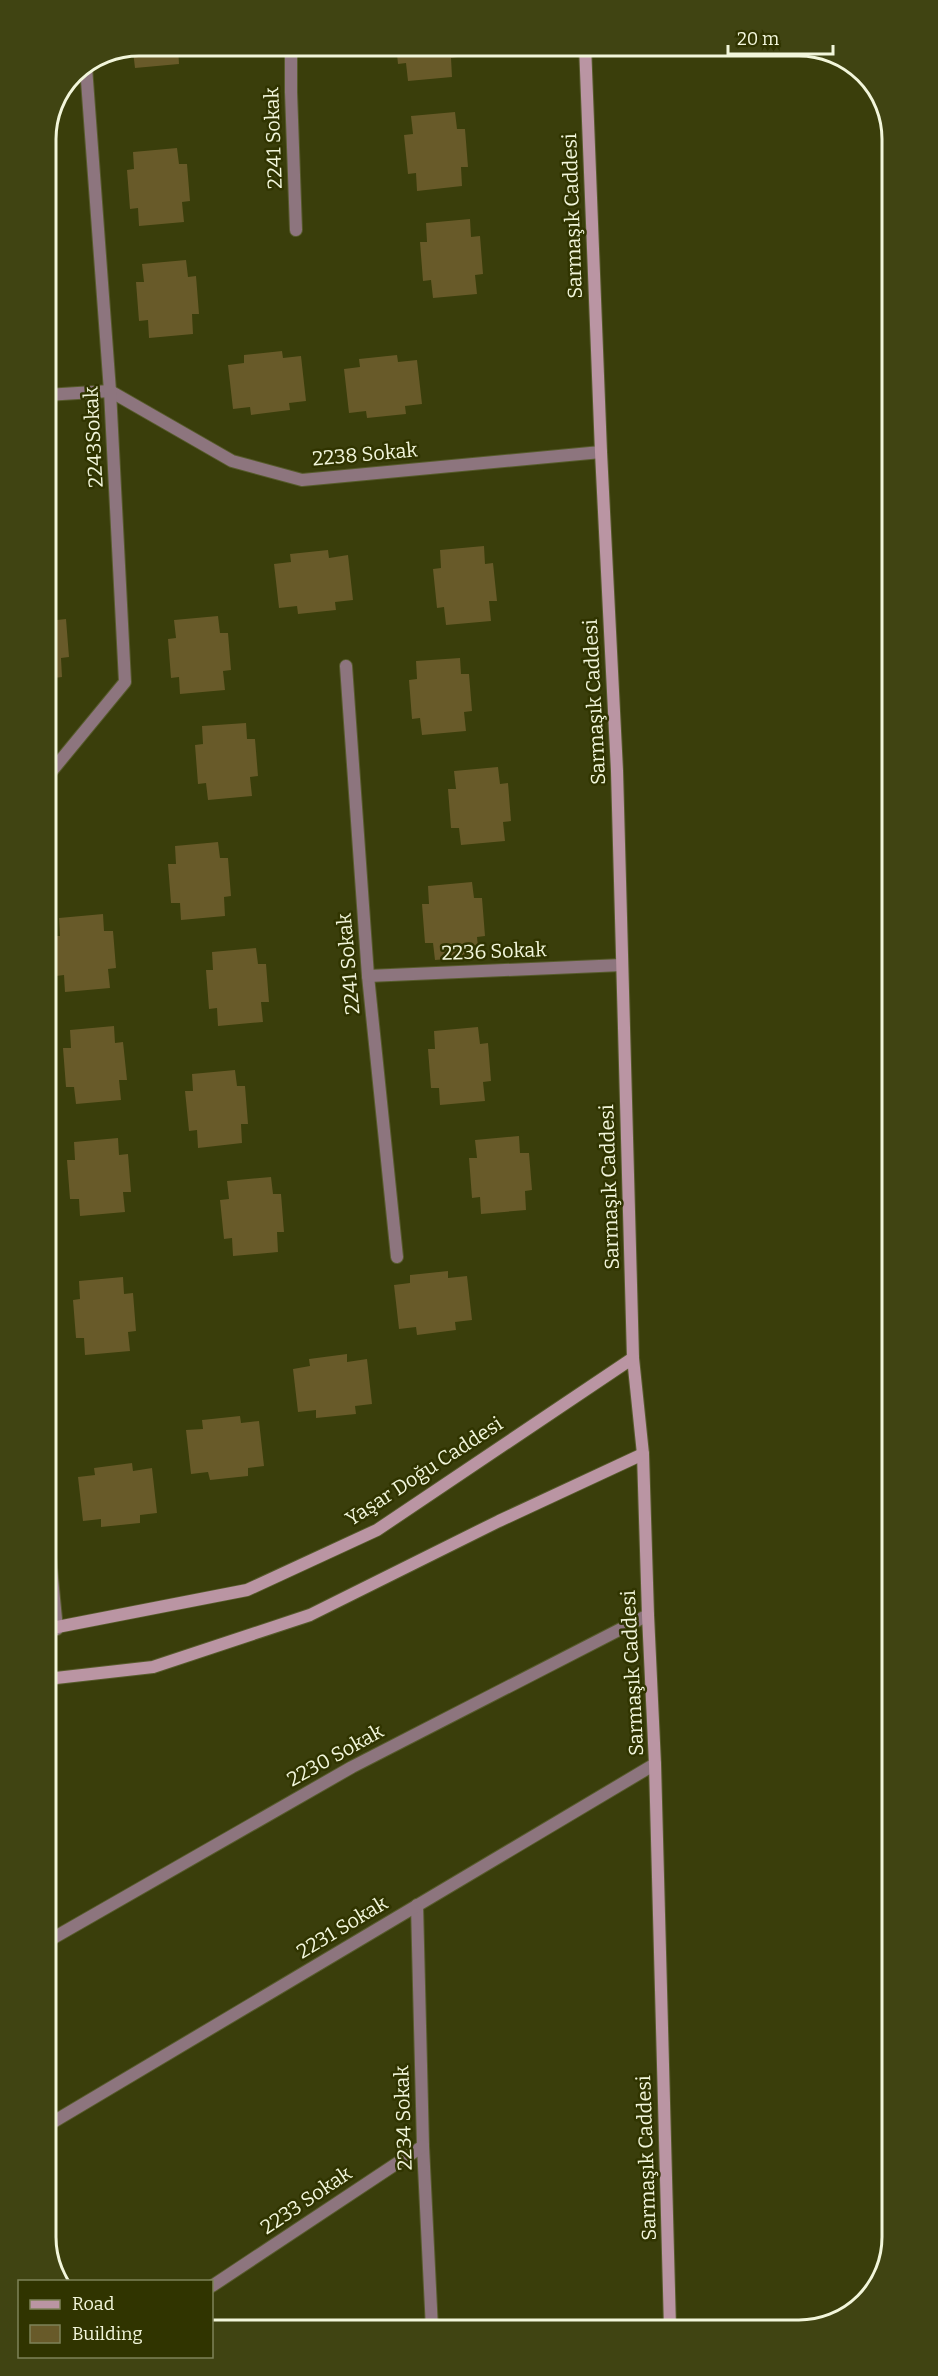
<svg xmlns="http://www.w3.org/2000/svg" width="938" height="2376" font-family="Bitter,serif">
	<rect width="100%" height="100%" fill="#3a3e0b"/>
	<g fill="#685a29">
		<path d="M138,45H178L179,64L135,68L133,51H125Z"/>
		<path d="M396,45H457L458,57L451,58L452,77L408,81L406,63L398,64Z"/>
		<path d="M455,112L457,129H465L468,167H461L462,186L417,191L416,173L408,174L404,135L413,134L411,116Z"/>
		<path d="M177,148L179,164H187L190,201L182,202L184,222L139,226L138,208L130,209L127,170L134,169L133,152Z"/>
		<path d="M470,219L471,237L480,236L483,274L475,275L477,294L433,298L431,280L423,281L420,242H427L426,223Z"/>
		<path d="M186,260L188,277L196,276L199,314H192L193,334L149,338L148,320L139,321L136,282H144L142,264Z"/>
		<path d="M282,351L283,358L301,356L306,401L289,403L290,410L251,415L250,407L233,409L228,365L244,363V355Z"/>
		<path d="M397,355L398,362L417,360L422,404L405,406L406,414L367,418L366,411L349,413L344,369L360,367L359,359Z"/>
		<path d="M484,546L485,564L493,563L497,601H489L491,621L446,625L444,607L437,608L433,569L441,568L440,550Z"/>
		<path d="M328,550L329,558L348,555L353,600L335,602L336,610L298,614L297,606L279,608L274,564L291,562L290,554Z"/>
		<path d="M56,603L57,620L66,619L69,657L61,658L62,677L46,679V604Z"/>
		<path d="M218,616L220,633H228L231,670L223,671L225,690L180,694L179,677L171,678L168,639L176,638L174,620Z"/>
		<path d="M460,658L461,674H469L472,711L464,712L466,731L422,735L420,718L412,719L409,680L417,679L416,661Z"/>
		<path d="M246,723L247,739H255L258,776L250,777L252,796L208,800L206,783L198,784L195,745L203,744L202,726Z"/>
		<path d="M498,767L500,784L508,783L511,821L503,822L505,841L461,845L459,828H451L448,789H456L454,771Z"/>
		<path d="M218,842L220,858H228L231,896L224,897L225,916L181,920L180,903H171L168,864H176L175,846Z"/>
		<path d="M472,882L474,898H482L485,936L477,937L479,956L435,960L433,943H425L422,904H429L428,886Z"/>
		<path d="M103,914L104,931H113L116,968L108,969L110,988L65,992L64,975L56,976L52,936H60L59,918Z"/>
		<path d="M256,948L258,964H266L269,1002H261L263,1022L218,1026L217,1008L209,1009L206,970H213L212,952Z"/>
		<path d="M114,1026L115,1043L123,1042L127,1080H119L121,1100L76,1104L74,1087H66L63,1048H71L70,1030Z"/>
		<path d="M478,1027L480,1044L488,1043L491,1081L483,1082L485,1101L440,1105L439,1088H431L428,1049H435L434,1031Z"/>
		<path d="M235,1070L237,1086H245L248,1124H241L242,1143L198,1148L197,1130L189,1131L185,1091H193L192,1074Z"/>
		<path d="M519,1136L520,1153H529L532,1190L525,1191L526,1210L481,1214L480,1197L472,1198L469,1158H477L475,1140Z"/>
		<path d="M118,1138L119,1155L128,1154L131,1192H123L125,1212L80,1216L79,1199H70L67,1160H75L74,1142Z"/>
		<path d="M271,1177L273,1194H281L284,1232H277L278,1252L233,1256L232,1238L224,1239L220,1200L229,1199L227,1181Z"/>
		<path d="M448,1271V1278L467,1276L472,1320L455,1322L456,1330L417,1335L416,1327L399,1329L394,1285L410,1283V1275Z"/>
		<path d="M123,1277L124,1294L133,1293L136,1331L128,1332L130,1351L85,1355L84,1338H76L73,1300L80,1299L79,1281Z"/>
		<path d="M347,1354V1362L367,1359L372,1404L355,1406L356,1414L316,1418V1410L298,1412L293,1369L310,1366L309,1359Z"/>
		<path d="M240,1416L241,1423L259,1421L264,1466L248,1468V1476L210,1480L208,1472L191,1474L186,1430L203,1429L202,1420Z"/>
		<path d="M132,1463L133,1471L152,1468L157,1513L140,1515V1523L101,1527V1519L83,1521L78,1477L95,1475L94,1468Z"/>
	</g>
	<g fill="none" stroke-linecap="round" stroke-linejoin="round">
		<defs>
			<g id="minor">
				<path d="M291,45V92L296,230"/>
				<path d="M46,395L110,391L232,461L302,480L601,452"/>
				<path d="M346,666L368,976L397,1257"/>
				<path d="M46,778L125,682L110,391L86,67"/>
				<path d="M368,976L622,965"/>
				<path d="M47,1527L57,1629"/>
				<path d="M417,1905L423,2146L432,2329"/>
				<path d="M48,1941L352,1767L648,1615"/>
				<path d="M48,2125L655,1764"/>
				<path d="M48,2258L60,2281"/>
				<path d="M212,2286L423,2146"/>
			</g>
			<g id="secondary">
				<path d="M585,45L601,452L617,771L633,1358L643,1454L648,1615L655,1764L670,2328"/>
				<path d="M47,1629L247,1590L377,1530L633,1358"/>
				<path d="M47,1679L153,1667L310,1615L499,1521L643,1454"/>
			</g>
		</defs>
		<use href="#minor" stroke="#575b2c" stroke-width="14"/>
		<use href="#secondary" stroke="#575b2c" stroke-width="14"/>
		<use href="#minor" stroke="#8d757e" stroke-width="12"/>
		<use href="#secondary" stroke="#ba95a3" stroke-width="12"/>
	</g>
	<g text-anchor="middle" stroke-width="5" stroke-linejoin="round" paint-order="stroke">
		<g font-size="20" fill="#f2f6db" stroke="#303400">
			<text transform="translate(273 138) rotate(-92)" y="7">2241 Sokak</text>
			<text transform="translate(572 216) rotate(-92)" y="7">Sarmaşık Caddesi</text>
			<text transform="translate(93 437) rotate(-93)" y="7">2243Sokak</text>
			<text transform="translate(365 454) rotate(-5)" y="7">2238 Sokak</text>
			<text transform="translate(594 702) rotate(-93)" y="7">Sarmaşık Caddesi</text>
			<text transform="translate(494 951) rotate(-2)" y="7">2236 Sokak</text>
			<text transform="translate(348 964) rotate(-95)" y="7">2241 Sokak</text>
			<text transform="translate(609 1187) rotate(-92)" y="7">Sarmaşık Caddesi</text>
			<text transform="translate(424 1471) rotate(-33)" y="7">Yaşar Doğu Caddesi</text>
			<text transform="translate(632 1673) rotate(-93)" y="7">Sarmaşık Caddesi</text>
			<text transform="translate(335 1755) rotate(-29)" y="7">2230 Sokak</text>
			<text transform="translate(342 1927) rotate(-31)" y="7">2231 Sokak</text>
			<text transform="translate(403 2118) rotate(-92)" y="7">2234 Sokak</text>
			<text transform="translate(646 2158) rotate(-92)" y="7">Sarmaşık Caddesi</text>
			<text transform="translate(306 2200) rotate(-34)" y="7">2233 Sokak</text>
		</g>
	</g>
	<path d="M0 0H938V2376H0ZM139 56H799A83 83 0 0 1 882 139V2237A83 83 0 0 1 799 2320H139A83 83 0 0 1 56 2237V139A83 83 0 0 1 139 56Z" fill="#404412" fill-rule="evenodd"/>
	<path fill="none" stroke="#f2f6db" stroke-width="3" d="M139 56H799A83 83 0 0 1 882 139V2237A83 83 0 0 1 799 2320H139A83 83 0 0 1 56 2237V139A83 83 0 0 1 139 56Z"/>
	<rect x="18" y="2280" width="195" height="78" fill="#303400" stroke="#7e8258" stroke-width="1.5"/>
	<rect x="30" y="2300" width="30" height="9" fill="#ba95a3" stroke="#7e8258" stroke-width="1.5"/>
	<text x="72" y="2310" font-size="18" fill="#f2f6db">Road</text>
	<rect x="30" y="2325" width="30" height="18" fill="#685a29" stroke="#7e8258" stroke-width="1.5"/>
	<text x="72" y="2340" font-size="18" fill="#f2f6db">Building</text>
	<path d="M728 45v9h105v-9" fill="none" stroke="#f2f6db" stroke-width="3"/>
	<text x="737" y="45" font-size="18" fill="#f2f6db" stroke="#303400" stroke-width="4.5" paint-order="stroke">20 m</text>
</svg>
